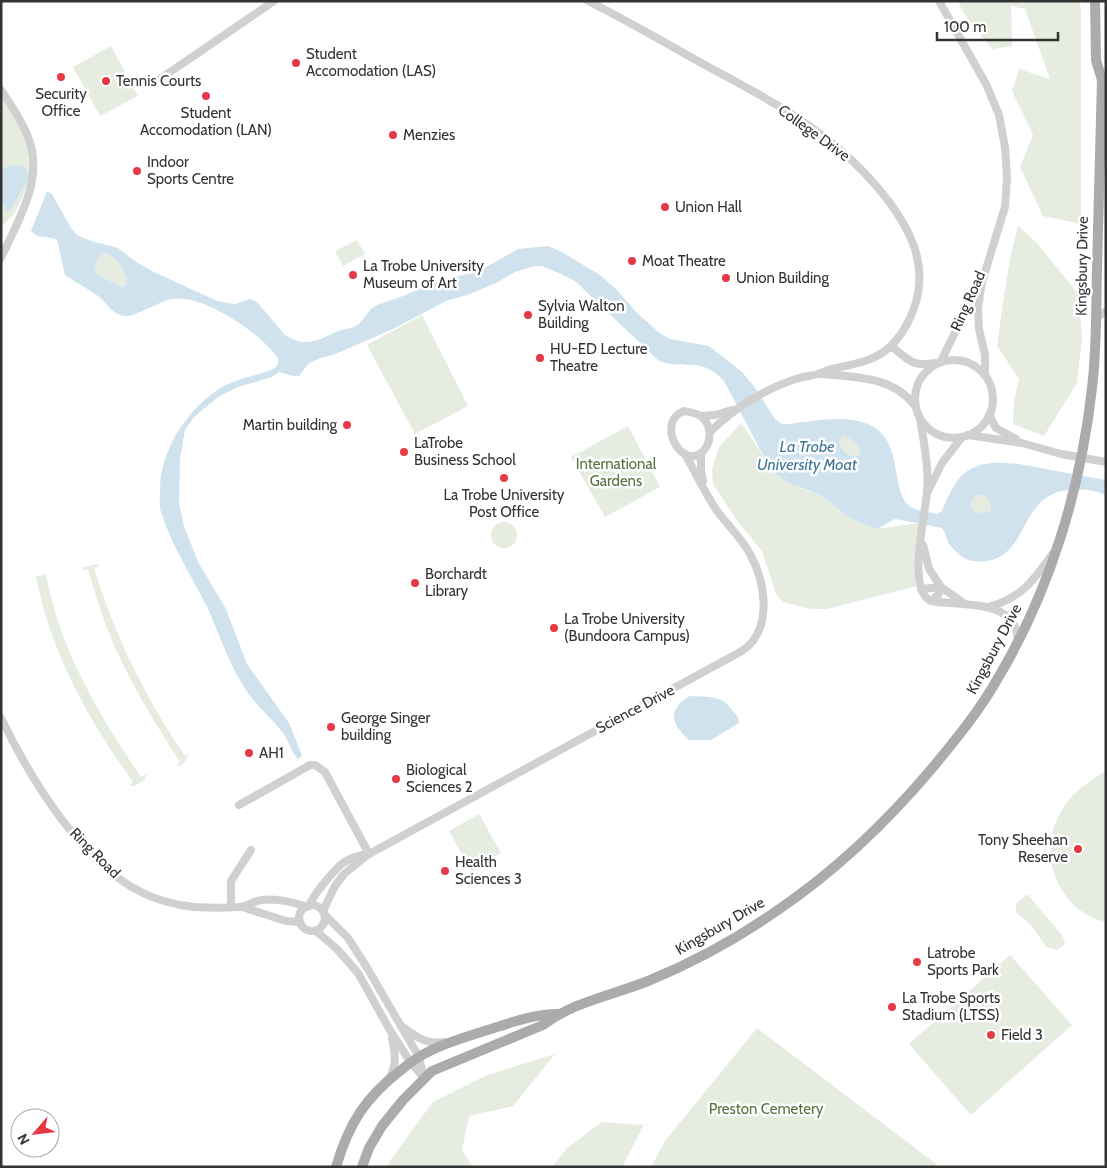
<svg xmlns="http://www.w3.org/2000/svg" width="1107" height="1168" font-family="Cabin,sans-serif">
	<rect width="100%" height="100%" fill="#fff"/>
	<g fill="#e6ecdf">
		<path d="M958,1H1079L1081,8V224L1043,216L1020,167L1033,135L1012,91L1019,69L1050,79L1025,9L1011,6L1012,46L992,49L963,12Z"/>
		<path d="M111,46L138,96L100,116L73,67Z"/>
		<path d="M1,96L14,104L33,157L28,185L15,213L1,227Z"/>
		<path d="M1018,226L1037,243L1078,294L1082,338L1077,383L1044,436L1013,424L1014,402L1019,379L997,346C1003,306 1007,265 1018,226Z"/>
		<path d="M357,240L365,254L343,266L335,251Z"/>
		<path d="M104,253C116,254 125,271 127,281L125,286L122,287L98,275L95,271L97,259Z"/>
		<path d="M422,315L468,406L415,434L367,345Z"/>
		<path d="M741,423L776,474L802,489L821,495L847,516L860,523L877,529L919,523L918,586L827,609H811L783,602L776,594L762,551L738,522L713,484L712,470L719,447Z"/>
		<path d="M628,426L660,487L605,517L571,457Z"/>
		<path d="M843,436H845C853,440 860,446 861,455C850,459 842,452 839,441Z"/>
		<path d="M976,495H984C989,500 993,503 990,511L982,513L974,511L970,505Z"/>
		<circle cx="504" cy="535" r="13"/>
		<path d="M97,564L100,566L94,568C114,634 146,699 185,756L189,753L186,760L181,766L176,765L180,762C157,726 135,691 117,652C105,625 96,597 88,569L82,570L84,567Z"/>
		<path d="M46,574C59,648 99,715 141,777L146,774L145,780L134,786L129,785L133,782C89,721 50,651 36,576Z"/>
		<path d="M1106,771V923C1093,918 1079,912 1070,901C1047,875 1044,837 1063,808C1073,792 1089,781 1106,771Z"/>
		<path d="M479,814L501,853L484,862L472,872L449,831Z"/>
		<path d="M1026,895H1028L1061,934L1065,942L1063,946L1056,950L1046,947L1032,926L1016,912V904Z"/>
		<path d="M1010,955L1072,1025L971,1115L909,1044Z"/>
		<path d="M757,1028L940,1167H651L665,1141Z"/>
		<path d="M555,1054L513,1106L469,1116L462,1150L473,1167H388L389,1162L433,1102L487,1075Z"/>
		<path d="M602,1122L644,1125L622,1167H552L567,1148Z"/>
	</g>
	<g fill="#cfe2ee" fill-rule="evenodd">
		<path d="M10,165L23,166L30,176L11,209L7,213L1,197V171Z"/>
		<path d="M47,191L52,194L71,228L77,235L91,241L118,248L136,262L152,271L217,301L235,304L250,299L257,302L285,335L292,339L301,342H309L321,339L338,331L354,327L359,324L371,309L377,305L406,295L431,283L479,271L518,249L548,246L560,251L600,275L616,289L637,313L661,334L670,339L709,346L742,372L753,385L775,419L782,424C790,425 797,422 805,422C825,419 851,416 870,425C907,443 887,498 915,509C921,512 930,512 937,514L942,511C948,497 955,478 969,470C992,455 1032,467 1056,471C1073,474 1089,477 1106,480V495C1090,489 1086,489 1069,490C1020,493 1029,555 987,561C980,562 971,562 964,558C959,555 951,547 948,542C946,537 945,532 942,528L901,520L895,519L877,529L860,523L847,516L821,495L788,483L776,474L761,451L724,381C699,355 687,371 659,361L575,281L561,274L542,266H534L515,272L496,283L470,294L446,301L393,329L333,355L320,358L308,364L299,376H293L279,372L272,377L238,387L218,397L194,417L185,430L180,459L179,504L184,526L198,562L226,609L247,664L289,723L301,753L302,756L298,759C291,752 289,741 283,733C271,717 254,704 244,687C229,663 220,637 209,611C193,578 172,547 161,512C159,506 160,500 160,493C159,454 184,413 216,391C234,378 256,377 275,368L278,364V358C260,333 203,293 171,299C158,302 135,317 125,316C112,315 106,302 98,296C87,288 76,283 65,275L57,240C47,235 39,240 31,231ZM104,253C116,254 125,271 127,281L125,286L122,287L98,275L95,271L97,259ZM843,436H845C853,440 860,446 861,455C850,459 842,452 839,441ZM976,495H984C989,500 993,503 990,511L982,513L974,511L970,505Z"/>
		<path d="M689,696C701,697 719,695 728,705C732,709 734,713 738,717L739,723L711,740H689C672,724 666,712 689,696Z"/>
	</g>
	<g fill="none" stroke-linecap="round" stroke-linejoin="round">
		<g stroke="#d0d0d0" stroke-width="8">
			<path d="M588,1C624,19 659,39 694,59C769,100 837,132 890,203C908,228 922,254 919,286C917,307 906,331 891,346C874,362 853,364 832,369C827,370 822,373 818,374C811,376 805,376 799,378C766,388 734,408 710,432"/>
			<path d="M939,1L986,84L999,115L1005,147L1007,177L1005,207L982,282L978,308L979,329L985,355V375"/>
			<path d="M154,83L274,1"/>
			<path d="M1,90C11,105 22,120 28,137C45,179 18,220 1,258"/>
			<path d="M1096,318L1106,311"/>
			<path d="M891,346C910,360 910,367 935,363"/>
			<circle cx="954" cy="399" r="39"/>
			<path d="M941,361L964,314L980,274"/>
			<path d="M821,374C855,377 893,376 915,406"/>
			<path d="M684,411C690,412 697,413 702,417C711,425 712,439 705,449C685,475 653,423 684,411Z"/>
			<path d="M989,415L996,428L1016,439"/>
			<path d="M701,416L715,415L732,410"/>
			<path d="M920,419C924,443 929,467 927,491C926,514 906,589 931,601C953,605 994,601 1010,619C1016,625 1017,633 1018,641"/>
			<path d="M968,435L1022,443L1061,454L1106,462"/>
			<path d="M701,454V471L703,481"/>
			<path d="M928,491L942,463L962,437"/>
			<path d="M923,545L929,569L941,587L938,595L931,601"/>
			<path d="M921,589L941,587L965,604"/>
			<path d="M988,607C1022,598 1034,580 1053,553"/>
			<path d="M1,718C30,778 82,864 143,893C159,901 177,905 194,907C209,908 226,908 240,907C248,906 254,901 262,900C276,898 293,902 307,907"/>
			<path d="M239,805L310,765H315L325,772L369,854"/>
			<circle cx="312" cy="918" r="13"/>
			<path d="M309,906C313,896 318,891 325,882C338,866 345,857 368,854"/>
			<path d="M231,907V881L251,850"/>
			<path d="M242,907L286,921L300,922"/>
			<path d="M323,911L335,886L344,874L369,854L742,651C773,630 766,583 750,554C741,537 726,524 715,508C704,491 695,472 685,454"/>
			<path d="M325,915L348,938L366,966L419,1057L424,1079"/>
			<path d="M316,931L337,949L358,973L391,1032L411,1063L423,1077"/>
			<path d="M403,1027C416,1037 427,1045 444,1042"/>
			<path d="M390,1077C397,1064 395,1052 392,1038"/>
		</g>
		<g stroke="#ababab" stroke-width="10">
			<path d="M336,1167C349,1123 365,1098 401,1070C409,1064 417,1057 426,1053C446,1042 469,1036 491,1029C513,1022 534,1014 558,1014"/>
			<path d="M362,1167L369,1148L382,1126L403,1100L432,1071L543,1025C573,1002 613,995 648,981C692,963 736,939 775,912C836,871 887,822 934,766C957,738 980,710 998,678C1050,591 1081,488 1092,388C1097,348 1096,307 1097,267C1099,205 1100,143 1102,80L1096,60L1095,1"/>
		</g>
	</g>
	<g fill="#e63946" stroke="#fff" stroke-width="2">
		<circle cx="296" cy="63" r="5"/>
		<circle cx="61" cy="77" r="5"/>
		<circle cx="106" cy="81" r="5"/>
		<circle cx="206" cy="96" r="5"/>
		<circle cx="393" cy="135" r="5"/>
		<circle cx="137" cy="171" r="5"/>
		<circle cx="665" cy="207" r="5"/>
		<circle cx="632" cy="261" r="5"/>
		<circle cx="353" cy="275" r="5"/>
		<circle cx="726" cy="278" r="5"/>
		<circle cx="528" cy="315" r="5"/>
		<circle cx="540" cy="358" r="5"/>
		<circle cx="347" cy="425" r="5"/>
		<circle cx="404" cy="452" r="5"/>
		<circle cx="504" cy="478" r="5"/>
		<circle cx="415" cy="583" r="5"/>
		<circle cx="554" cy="628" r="5"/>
		<circle cx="331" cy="727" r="5"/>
		<circle cx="249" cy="753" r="5"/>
		<circle cx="396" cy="779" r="5"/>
		<circle cx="1078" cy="849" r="5"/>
		<circle cx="445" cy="871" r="5"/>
		<circle cx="917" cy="962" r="5"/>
		<circle cx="892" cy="1007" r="5"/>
		<circle cx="991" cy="1035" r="5"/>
	</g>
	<g text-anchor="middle" stroke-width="5" stroke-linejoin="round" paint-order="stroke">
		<g font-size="15" fill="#333" stroke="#fff" text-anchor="start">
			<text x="306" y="59">Student<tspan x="306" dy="17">Accomodation (LAS)</tspan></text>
			<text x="116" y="86">Tennis Courts</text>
			<text x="61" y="99" text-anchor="middle">Security<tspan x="61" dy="17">Office</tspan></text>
			<text x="206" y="118" text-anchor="middle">Student<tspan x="206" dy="17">Accomodation (LAN)</tspan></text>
			<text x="403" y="140">Menzies</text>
			<text x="147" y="167">Indoor<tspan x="147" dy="17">Sports Centre</tspan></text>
			<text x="675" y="212">Union Hall</text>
			<text x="642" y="266">Moat Theatre</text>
			<text x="363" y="271">La Trobe University<tspan x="363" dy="17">Museum of Art</tspan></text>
			<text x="736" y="283">Union Building</text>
			<text x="538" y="311">Sylvia Walton<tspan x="538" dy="17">Building</tspan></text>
			<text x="550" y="354">HU-ED Lecture<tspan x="550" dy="17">Theatre</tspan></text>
			<text x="337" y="430" text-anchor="end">Martin building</text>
			<text x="414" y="448">LaTrobe<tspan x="414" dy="17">Business School</tspan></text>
			<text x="504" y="500" text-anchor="middle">La Trobe University<tspan x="504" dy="17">Post Office</tspan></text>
			<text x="425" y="579">Borchardt<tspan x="425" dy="17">Library</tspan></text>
			<text x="564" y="624">La Trobe University<tspan x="564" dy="17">(Bundoora Campus)</tspan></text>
			<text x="341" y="723">George Singer<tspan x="341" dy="17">building</tspan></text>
			<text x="259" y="758">AH1</text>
			<text x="406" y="775">Biological<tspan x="406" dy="17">Sciences 2</tspan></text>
			<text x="1068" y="845" text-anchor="end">Tony Sheehan<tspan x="1068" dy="17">Reserve</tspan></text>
			<text x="455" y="867">Health<tspan x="455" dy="17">Sciences 3</tspan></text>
			<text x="927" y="958">Latrobe<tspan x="927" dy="17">Sports Park</tspan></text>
			<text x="902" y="1003">La Trobe Sports<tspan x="902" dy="17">Stadium (LTSS)</tspan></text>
			<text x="1001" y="1040">Field 3</text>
		</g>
		<g font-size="15" fill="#333" stroke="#fff">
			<text transform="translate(814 133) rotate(36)" y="5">College Drive</text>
			<text transform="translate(1082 266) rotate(-89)" y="5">Kingsbury Drive</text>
			<text transform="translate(968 301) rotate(-66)" y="5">Ring Road</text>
			<text transform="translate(994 649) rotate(-62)" y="5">Kingsbury Drive</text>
			<text transform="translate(635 709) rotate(-28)" y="5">Science Drive</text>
			<text transform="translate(95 853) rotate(45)" y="5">Ring Road</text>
			<text transform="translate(720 926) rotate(-30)" y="5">Kingsbury Drive</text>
		</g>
		<g font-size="15" fill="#56703f" stroke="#fff">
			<text x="616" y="469">International<tspan x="616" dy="17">Gardens</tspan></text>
			<text x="766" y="1114">Preston Cemetery</text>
		</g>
		<g font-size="16" font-style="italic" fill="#3f7597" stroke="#fff">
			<text x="807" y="452">La Trobe<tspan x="807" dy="18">University Moat</tspan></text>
		</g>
	</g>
	<rect width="1107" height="1168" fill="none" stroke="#333333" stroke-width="5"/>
	<g transform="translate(35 1133) rotate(242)"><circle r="24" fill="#ffffff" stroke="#adadad"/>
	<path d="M0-4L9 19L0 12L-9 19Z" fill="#e63946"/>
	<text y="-8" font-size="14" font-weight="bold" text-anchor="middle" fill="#333333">N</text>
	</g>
	<path d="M937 32v8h121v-8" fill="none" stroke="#333333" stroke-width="2.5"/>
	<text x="944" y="32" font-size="15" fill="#333333" stroke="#ffffff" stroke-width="4" paint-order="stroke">100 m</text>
</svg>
